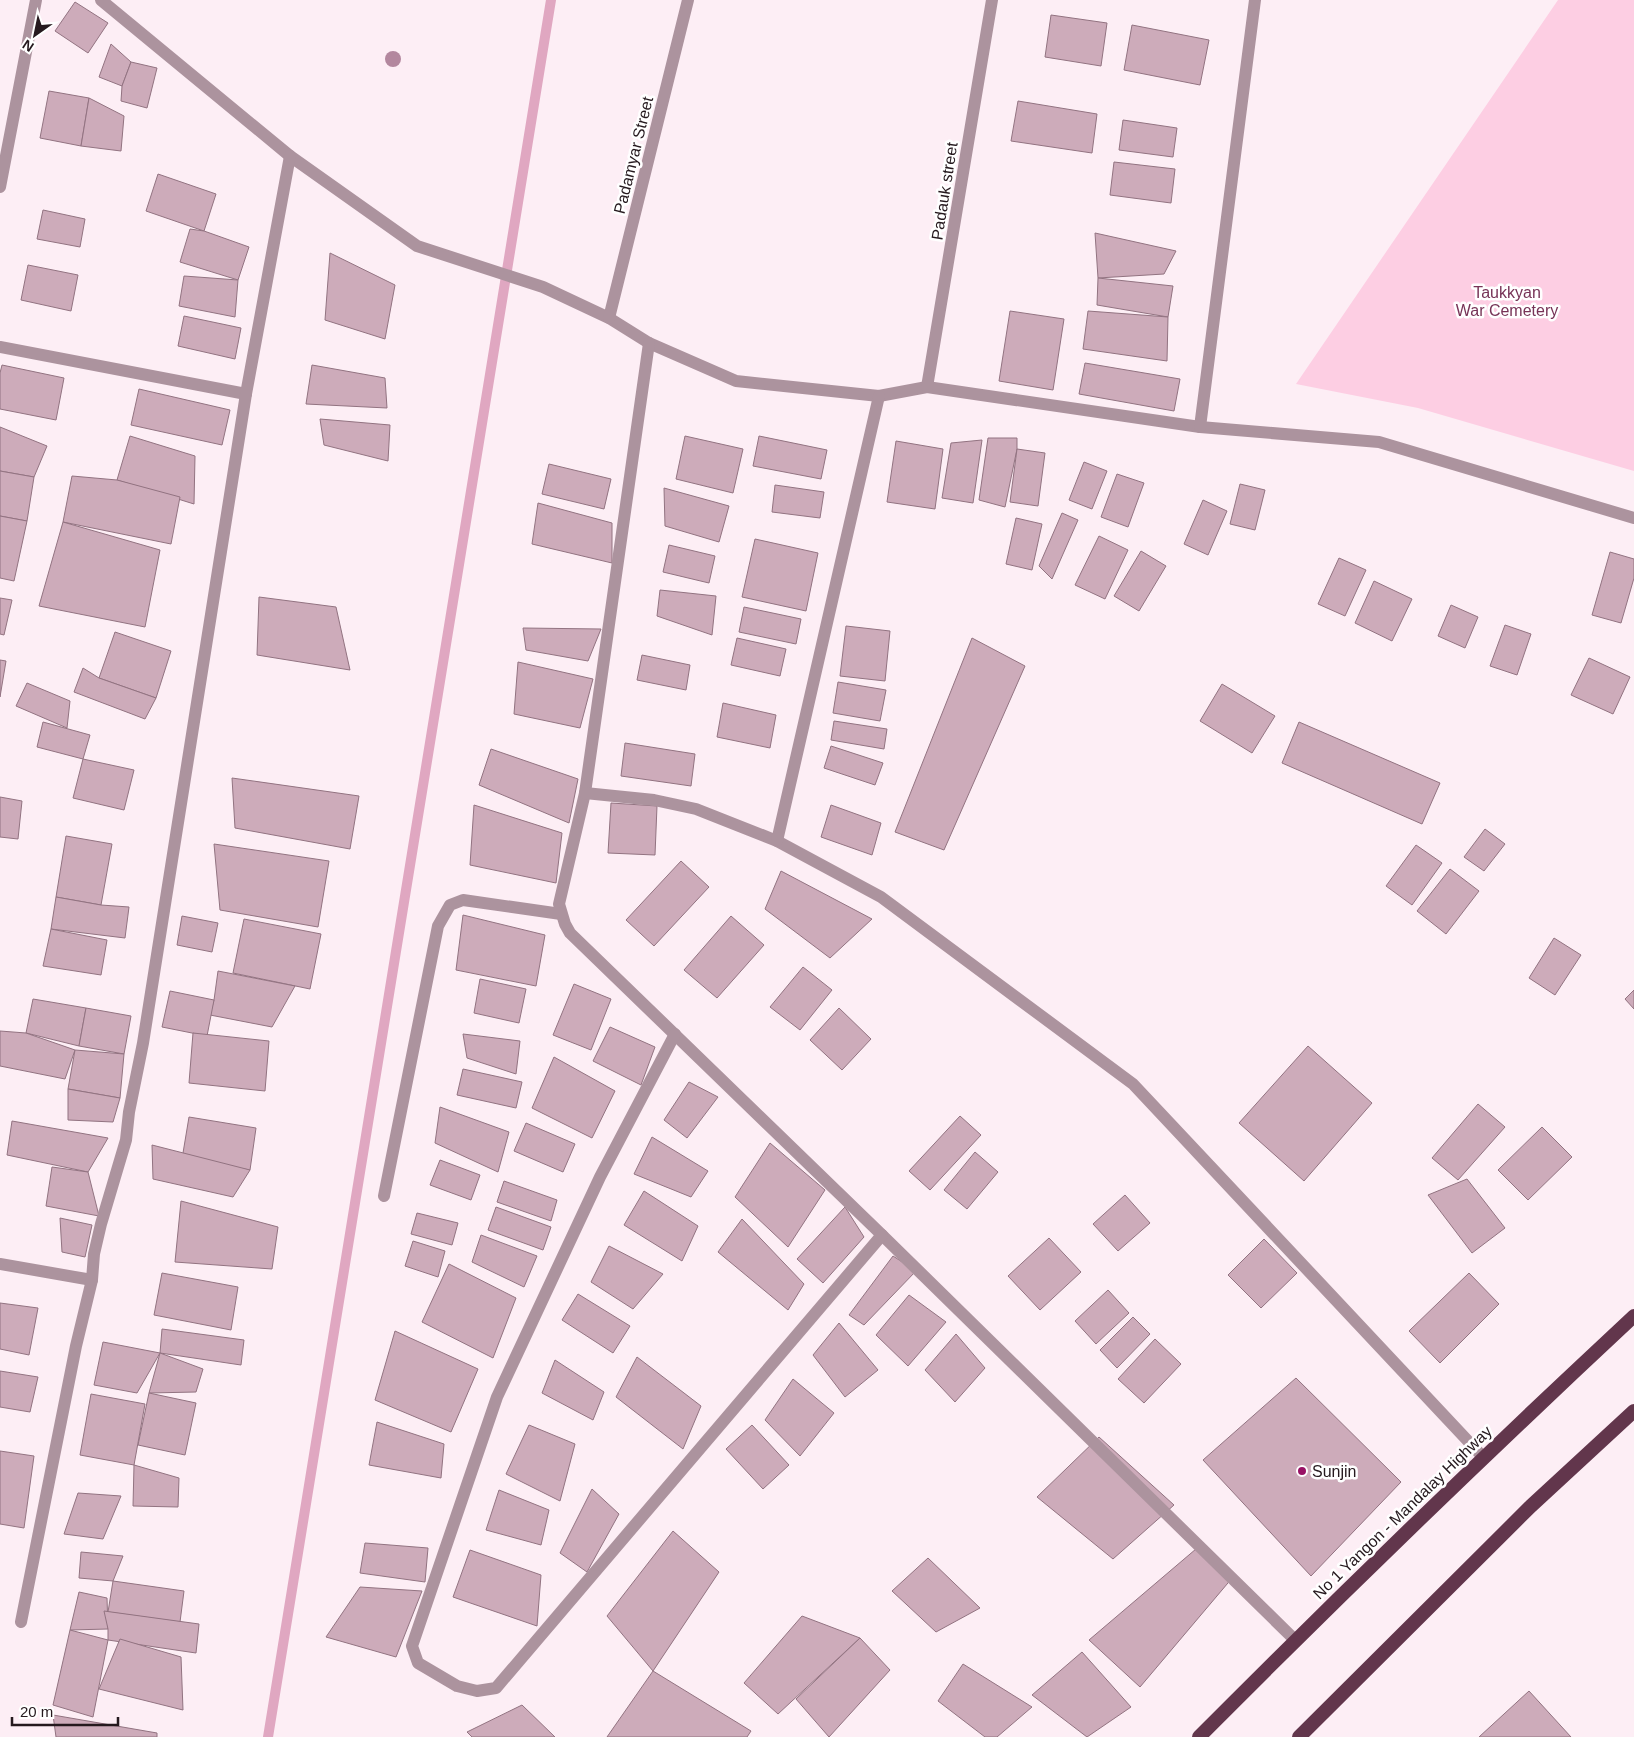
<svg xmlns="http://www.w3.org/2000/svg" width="1634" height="1737" font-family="Helvetica,sans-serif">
	<rect width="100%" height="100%" fill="#fdeef5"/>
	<path fill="#fdcee3" d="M1558,0H1634V471L1418,408L1296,384Z"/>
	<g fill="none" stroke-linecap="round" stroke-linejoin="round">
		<path stroke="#e0a7c1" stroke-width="10" d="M268,1737L551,0"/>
	</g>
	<g fill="#cdabba" stroke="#927381">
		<path d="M75,2L108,23L88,53L55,31Z"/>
		<path d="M1051,15L1107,23L1101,66L1045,57Z"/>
		<path d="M1132,25L1209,40L1200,85L1124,70Z"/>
		<path d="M111,44L131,62L122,86L99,77Z"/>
		<path d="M131,62L157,68L147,108L121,101L122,86Z"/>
		<path d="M49,91L89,98L81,146L40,138Z"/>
		<path d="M89,98L124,116L121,151L81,146Z"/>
		<path d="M1018,101L1097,114L1092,153L1011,141Z"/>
		<path d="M1123,120L1177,128L1173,157L1119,150Z"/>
		<path d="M1114,162L1175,169L1171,203L1110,195Z"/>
		<path d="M158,174L216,194L204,231L146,211Z"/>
		<path d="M43,210L85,219L80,247L37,239Z"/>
		<path d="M190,229L204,231L249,247L238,280L180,262Z"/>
		<path d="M1095,233L1176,251L1164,274L1098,278Z"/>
		<path d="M330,253L395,285L385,339L325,320Z"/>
		<path d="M28,265L78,275L71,311L21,300Z"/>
		<path d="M184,276L238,280L235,317L179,306Z"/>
		<path d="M1098,278L1173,286L1168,317L1097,305Z"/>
		<path d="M1010,311L1064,319L1053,390L999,381Z"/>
		<path d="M1088,311L1168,317L1167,361L1083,349Z"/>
		<path d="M184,316L241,328L235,359L178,346Z"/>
		<path d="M1085,363L1180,379L1174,411L1079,394Z"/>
		<path d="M2,365L64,378L56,420L0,409V373Z"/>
		<path d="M312,365L385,378L387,408L306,404Z"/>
		<path d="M139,389L230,410L222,445L131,425Z"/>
		<path d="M320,419L390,425L388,461L324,445Z"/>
		<path d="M0,427L47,446L34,477L0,471Z"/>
		<path d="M130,436L195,456L194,504L117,480Z"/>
		<path d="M685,436L743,449L733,493L676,479Z"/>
		<path d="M759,436L827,450L821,479L753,466Z"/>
		<path d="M988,438H1017V449L1005,507L979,500Z"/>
		<path d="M982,440L973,503L942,498L951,443Z"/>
		<path d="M896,441L943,449L935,509L887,502Z"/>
		<path d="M1017,449L1045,453L1038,506L1010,502Z"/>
		<path d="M1084,462L1107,471L1092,509L1069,500Z"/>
		<path d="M549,464L611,479L604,509L542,494Z"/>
		<path d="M0,471L34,477L27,521L0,516Z"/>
		<path d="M1117,474L1144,483L1128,527L1101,517Z"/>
		<path d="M72,476L117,480L180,497L171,544L63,522Z"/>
		<path d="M1240,484L1265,490L1255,530L1230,524Z"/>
		<path d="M775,485L824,492L820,518L772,512Z"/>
		<path d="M664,488L729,506L719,542L665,526Z"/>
		<path d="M1203,500L1227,511L1208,555L1184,544Z"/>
		<path d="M538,503L612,523V563L532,544Z"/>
		<path d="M1062,513L1078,520L1052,579L1039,566Z"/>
		<path d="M0,516L27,521L14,581L0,578Z"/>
		<path d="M1016,518L1042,524L1032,570L1006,564Z"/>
		<path d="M63,522L160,550L145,627L39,606Z"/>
		<path d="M1099,536L1128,550L1105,599L1075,585Z"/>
		<path d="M755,539L818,553L806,611L742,597Z"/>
		<path d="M669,545L715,556L709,583L663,572Z"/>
		<path d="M1141,551L1166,566L1139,611L1114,596Z"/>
		<path d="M1610,552L1634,559V578L1621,623L1592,615Z"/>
		<path d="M1339,558L1366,570L1345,616L1318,604Z"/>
		<path d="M1374,581L1412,599L1392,641L1355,623Z"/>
		<path d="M660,590L716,596L712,635L657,616Z"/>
		<path d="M259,597L336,607L350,670L257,655Z"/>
		<path d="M0,598L12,600L4,635L0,634Z"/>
		<path d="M1451,605L1478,617L1465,648L1438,636Z"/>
		<path d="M744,607L801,619L796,644L739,632Z"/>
		<path d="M1505,625L1531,634L1517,675L1490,666Z"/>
		<path d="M846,626L890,631L885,681L840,676Z"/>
		<path d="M523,628L601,629L588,661L526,650Z"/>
		<path d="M115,632L171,651L156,698L99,678Z"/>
		<path d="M737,638L786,649L780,676L731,665Z"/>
		<path d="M972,638L1025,666L944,850L895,832Z"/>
		<path d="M642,655L690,665L686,690L637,680Z"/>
		<path d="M1589,658L1630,677L1613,714L1571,695Z"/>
		<path d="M0,660L6,661L0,697Z"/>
		<path d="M518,662L593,679L580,728L514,714Z"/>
		<path d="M83,668L99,678L156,698L145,719L74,692Z"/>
		<path d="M838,682L886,690L880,721L833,713Z"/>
		<path d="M27,683L70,701L67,728L16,706Z"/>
		<path d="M1222,684L1275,716L1252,753L1200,721Z"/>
		<path d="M723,703L776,715L770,748L717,737Z"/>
		<path d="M834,721L887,729L884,749L831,740Z"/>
		<path d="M43,722L90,735L83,759L37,747Z"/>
		<path d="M1299,722L1440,783L1422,824L1282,763Z"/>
		<path d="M625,743L695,754L691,786L621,776Z"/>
		<path d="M831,746L883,763L875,785L824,768Z"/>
		<path d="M491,749L578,779L569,823L479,785Z"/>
		<path d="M83,759L134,770L124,810L73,798Z"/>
		<path d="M232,778L359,796L350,849L235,828Z"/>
		<path d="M0,797L22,801L18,839L0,837Z"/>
		<path d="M611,803L657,806L655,855L608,853Z"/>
		<path d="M474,805L562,833L556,883L470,865Z"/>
		<path d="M831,805L881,823L872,855L821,837Z"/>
		<path d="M1485,829L1505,844L1484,871L1464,857Z"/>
		<path d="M66,836L112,844L101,905L56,897Z"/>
		<path d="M214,844L329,861L318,927L220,910Z"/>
		<path d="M1416,845L1442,863L1412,905L1386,886Z"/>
		<path d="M681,861L709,887L654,946L626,920Z"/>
		<path d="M1450,869L1479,891L1446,934L1417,911Z"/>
		<path d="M781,871L872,919L830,958L765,909Z"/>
		<path d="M56,897L101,905L129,907L125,938L51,929Z"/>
		<path d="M463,915L545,935L536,986L456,970Z"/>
		<path d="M182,916L218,923L212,952L177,945Z"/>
		<path d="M731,916L764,945L717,998L684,970Z"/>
		<path d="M244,919L321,934L310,989L233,973Z"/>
		<path d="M51,929L107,940L101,975L43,966Z"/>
		<path d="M1554,938L1581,955L1555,995L1529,978Z"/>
		<path d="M803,967L832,990L800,1030L770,1007Z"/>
		<path d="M218,971L295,986L272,1027L210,1015L214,1000Z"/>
		<path d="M480,979L526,989L519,1023L474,1013Z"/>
		<path d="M574,984L611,999L591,1050L553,1035Z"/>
		<path d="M1634,990V1009L1625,999Z"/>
		<path d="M170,991L214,1000L207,1036L162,1027Z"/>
		<path d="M33,999L86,1008L79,1046L26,1033Z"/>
		<path d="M86,1008L131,1016L124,1054L79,1046Z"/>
		<path d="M839,1008L871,1039L842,1070L810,1040Z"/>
		<path d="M610,1027L655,1047L641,1085L593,1061Z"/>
		<path d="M0,1031L26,1033L75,1050L65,1079L0,1066Z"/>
		<path d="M193,1033L269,1041L265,1091L189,1083Z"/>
		<path d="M463,1034L520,1041L516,1074L467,1058Z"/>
		<path d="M1308,1046L1372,1103L1304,1181L1239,1123Z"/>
		<path d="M75,1050L124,1054L120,1098L68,1089Z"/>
		<path d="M554,1057L615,1091L592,1138L532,1108Z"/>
		<path d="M463,1069L522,1082L516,1108L457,1095Z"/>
		<path d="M689,1082L718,1097L687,1138L664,1120Z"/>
		<path d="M68,1089L120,1098L113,1122L68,1120Z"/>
		<path d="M1478,1104L1505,1127L1458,1180L1432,1158Z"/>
		<path d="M440,1107L509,1132L498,1172L435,1143Z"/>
		<path d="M960,1116L981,1135L930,1190L909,1171Z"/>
		<path d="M189,1117L256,1128L250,1170L182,1159Z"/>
		<path d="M12,1121L108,1138L88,1172L7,1155Z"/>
		<path d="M526,1123L575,1144L563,1172L514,1151Z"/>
		<path d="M1542,1127L1572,1157L1528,1200L1498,1170Z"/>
		<path d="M652,1137L708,1171L691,1197L634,1174Z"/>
		<path d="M770,1143L825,1190L788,1247L735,1197Z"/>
		<path d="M152,1145L250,1170L233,1197L153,1179Z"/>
		<path d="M975,1152L998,1172L967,1209L944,1190Z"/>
		<path d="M440,1160L480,1175L471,1200L430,1185Z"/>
		<path d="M52,1167L88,1172L99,1216L46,1206Z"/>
		<path d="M1467,1179L1505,1228L1472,1253L1428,1195Z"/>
		<path d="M504,1181L557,1200L551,1221L497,1202Z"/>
		<path d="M644,1191L698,1226L682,1261L624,1225Z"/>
		<path d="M1125,1195L1150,1223L1118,1251L1093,1224Z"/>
		<path d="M181,1201L278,1227L272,1269L175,1262Z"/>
		<path d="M496,1207L551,1227L543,1250L488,1230Z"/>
		<path d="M845,1207L864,1237L823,1283L797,1259Z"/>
		<path d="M417,1213L458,1223L452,1245L411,1234Z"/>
		<path d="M60,1218L92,1225L85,1257L62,1252Z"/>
		<path d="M742,1219L804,1284L788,1310L718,1252Z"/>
		<path d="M481,1235L537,1256L524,1287L472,1262Z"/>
		<path d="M1049,1238L1081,1272L1040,1310L1008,1276Z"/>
		<path d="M1264,1239L1297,1273L1261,1308L1228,1275Z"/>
		<path d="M413,1241L445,1251L438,1277L405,1266Z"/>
		<path d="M609,1246L663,1274L633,1309L591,1282Z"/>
		<path d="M893,1256L916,1271L864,1325L849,1315Z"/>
		<path d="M449,1264L516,1298L493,1358L422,1322Z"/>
		<path d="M162,1273L238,1287L231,1330L154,1315Z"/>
		<path d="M1469,1273L1499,1304L1440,1363L1409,1331Z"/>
		<path d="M1108,1290L1129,1313L1096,1344L1075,1321Z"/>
		<path d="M578,1294L630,1326L613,1353L562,1320Z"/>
		<path d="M909,1295L946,1322L908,1366L876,1335Z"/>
		<path d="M0,1303L38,1308L29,1355L0,1349Z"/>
		<path d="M1133,1317L1150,1334L1117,1368L1100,1350Z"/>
		<path d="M839,1323L878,1370L845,1397L813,1355Z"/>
		<path d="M162,1329L244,1340L241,1365L160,1353Z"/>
		<path d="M395,1331L478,1369L451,1432L375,1400Z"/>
		<path d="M956,1334L985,1368L955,1402L925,1370Z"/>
		<path d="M1155,1339L1181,1364L1144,1403L1118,1379Z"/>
		<path d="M103,1342L160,1353L137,1393L94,1385Z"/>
		<path d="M160,1353L203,1369L196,1392L149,1393Z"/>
		<path d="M637,1357L701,1406L683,1449L616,1397Z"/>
		<path d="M555,1360L604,1392L593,1420L542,1393Z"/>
		<path d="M0,1371L38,1377L30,1412L0,1407Z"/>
		<path d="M1296,1378L1401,1482L1311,1576L1203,1460Z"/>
		<path d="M793,1379L834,1413L800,1456L765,1420Z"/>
		<path d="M149,1393L196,1403L185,1455L138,1445Z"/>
		<path d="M91,1394L145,1404L134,1465L80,1455Z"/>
		<path d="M377,1422L444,1444L441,1478L369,1465Z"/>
		<path d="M529,1425L575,1444L560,1501L506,1474Z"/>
		<path d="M752,1425L789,1465L763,1489L726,1449Z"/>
		<path d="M1099,1437L1174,1505L1113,1559L1037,1497Z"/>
		<path d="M0,1451L34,1456L24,1528L0,1524Z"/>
		<path d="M134,1465L179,1478L178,1507L133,1506Z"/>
		<path d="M592,1489L619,1514L587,1572L560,1553Z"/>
		<path d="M499,1490L549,1510L541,1545L486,1530Z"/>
		<path d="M78,1493L121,1496L103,1539L64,1534Z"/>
		<path d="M673,1531L719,1572L653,1671L607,1616Z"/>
		<path d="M365,1543L428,1548L425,1582L360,1573Z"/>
		<path d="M1203,1543L1233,1577L1140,1687L1089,1640Z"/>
		<path d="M470,1550L541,1575L537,1626L453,1597Z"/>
		<path d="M81,1552L123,1556L113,1581L79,1578Z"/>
		<path d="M928,1558L980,1608L936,1632L892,1591Z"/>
		<path d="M113,1581L184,1591L180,1622L108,1612Z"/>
		<path d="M360,1587L422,1591L396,1657L326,1637Z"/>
		<path d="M79,1592L107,1598L108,1629L70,1630Z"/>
		<path d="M104,1611L199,1624L196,1653L108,1640V1629Z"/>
		<path d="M802,1616L860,1638L778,1714L744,1683Z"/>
		<path d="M70,1630L108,1640L93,1717L53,1705Z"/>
		<path d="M860,1638L890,1670L829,1737L796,1699Z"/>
		<path d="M120,1639L181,1657L183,1710L99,1689Z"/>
		<path d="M1082,1652L1131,1707L1087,1737L1032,1695Z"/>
		<path d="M963,1664L1032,1707L997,1737H985L938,1701Z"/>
		<path d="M653,1671L751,1731L747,1737H607Z"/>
		<path d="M1529,1691L1571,1737H1479Z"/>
		<path d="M522,1705L555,1737H472L467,1732Z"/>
		<path d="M53,1715L157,1733V1737H56Z"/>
	</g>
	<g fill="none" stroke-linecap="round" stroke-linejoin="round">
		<g stroke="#ac939e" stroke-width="12">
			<path d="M101,0L290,156L417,246L543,287L609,318L649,343L736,381L879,396L927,387L1200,427L1379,442L1634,518"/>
			<path d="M0,187L36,0"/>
			<path d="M609,318L688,0"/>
			<path d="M649,343L585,793L559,904L565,924L570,933L882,1235L1295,1640"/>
			<path d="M0,347L246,394"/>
			<path d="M927,387L992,0"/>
			<path d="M1200,427L1255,0"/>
			<path d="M585,793L654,800L696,809L777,841L881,897L1133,1084L1483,1457"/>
			<path d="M777,841L879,396"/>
			<path d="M675,1034L600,1177L497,1397L412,1646L418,1663L457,1686L477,1691L496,1688L882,1235"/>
			<path d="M384,1196L438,926L450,905L463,900L561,914"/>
			<path d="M0,1264L92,1280"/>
			<path d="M21,1622L76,1346L92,1280L94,1254L101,1224L126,1140L129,1112L143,1043L246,394L290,156"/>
		</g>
		<g stroke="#62364c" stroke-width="14">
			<path d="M1199,1737C1341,1594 1486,1454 1634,1316"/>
			<path d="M1299,1737L1531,1506L1634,1411"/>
		</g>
	</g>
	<circle fill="#b3879e" cx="393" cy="59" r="8"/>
	<circle fill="#981165" stroke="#fff" stroke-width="2" cx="1302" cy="1471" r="5"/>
	<g text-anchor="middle" stroke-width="5" stroke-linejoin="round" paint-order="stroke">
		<g font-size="16" fill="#25191e" stroke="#fff">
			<text transform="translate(633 155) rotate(-76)" y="6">Padamyar Street</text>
			<text transform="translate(944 191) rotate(-81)" y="6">Padauk street</text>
			<text transform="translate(1402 1512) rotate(-44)" y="6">No 1 Yangon - Mandalay Highway</text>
		</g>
		<g font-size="16" fill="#773357" stroke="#fff">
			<text x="1507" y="298">Taukkyan<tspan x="1507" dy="18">War Cemetery</tspan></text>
		</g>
		<g font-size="16" fill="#25191e" stroke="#fff" text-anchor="start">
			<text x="1312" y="1477">Sunjin</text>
		</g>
	</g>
	<g transform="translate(35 35) rotate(213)" stroke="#ffffff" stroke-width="4" paint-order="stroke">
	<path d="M0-4L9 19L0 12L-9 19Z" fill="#25191e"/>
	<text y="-8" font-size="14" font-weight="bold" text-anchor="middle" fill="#25191e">N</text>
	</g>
	<path d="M12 1717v8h106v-8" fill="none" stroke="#25191e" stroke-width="2.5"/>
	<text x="20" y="1717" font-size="15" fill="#25191e" stroke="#ffffff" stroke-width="4" paint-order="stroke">20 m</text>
</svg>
